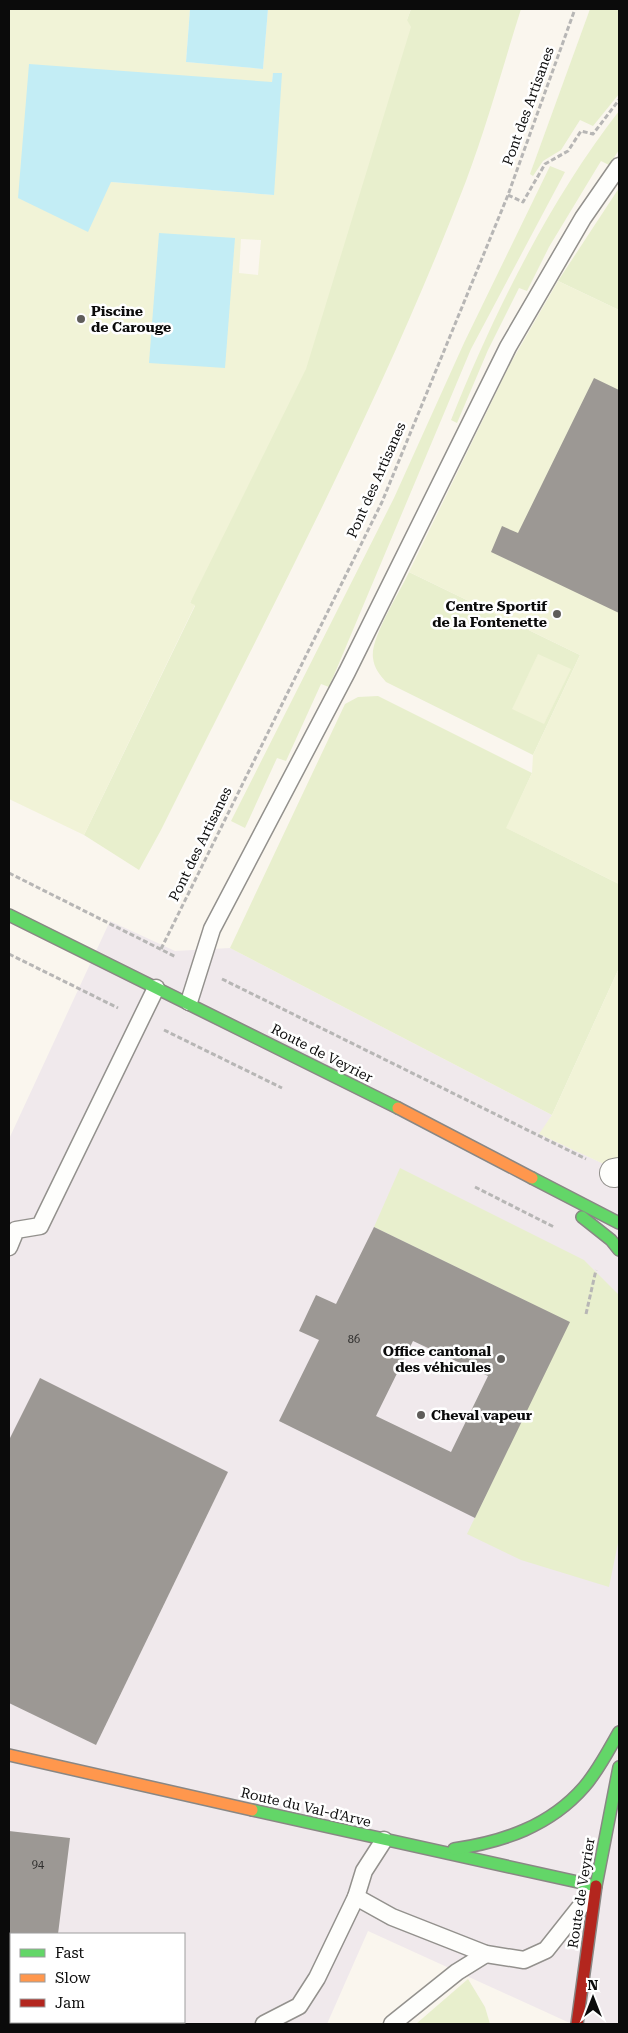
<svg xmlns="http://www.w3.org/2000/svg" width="628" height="2033" font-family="'Roboto Serif',serif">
	<rect width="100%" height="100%" fill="#faf6ee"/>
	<path fill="#f0e9ec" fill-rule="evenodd" d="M110,921L175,951L230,948L552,1115L540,1134L619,1171V2024H572L368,1931L327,2024H9V1139ZM11,1934H184V2022H11Z"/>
	<g fill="#e8efcd">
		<path d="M411,9H521C503,66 487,125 466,181C381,403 267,616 161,830L139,870L84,835L195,606L190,603Z"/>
		<path d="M590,9H619V94L593,126L580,120L561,150L543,161L533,176L530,174Z"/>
		<path d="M619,111V150L609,165L601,161L549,247L527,291L519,288L488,350L457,423L451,420C493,315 549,201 619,111Z"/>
		<path d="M550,166L565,172L471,349L329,687L321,684L286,761L277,758L245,828L231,821L394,498L464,343Z"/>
		<path d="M619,188V310L558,281Z"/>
		<path d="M409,572L580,655L533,755L386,682C380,675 374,668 373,658C370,638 400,592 409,572Z"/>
		<path d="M378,696L532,773L507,828L619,884V968L552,1115L230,948L345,704L358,697Z"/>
		<path d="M400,1168L584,1260L619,1295V1538L609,1587L521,1560L467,1534L569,1322L374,1227Z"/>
		<path d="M468,1979L485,2007L490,2024H416Z"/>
	</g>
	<g fill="#f1f3d7" fill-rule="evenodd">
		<path d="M9,9H190L186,62L263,69L268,9H411L407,20L411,27L306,369L190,603L195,605L84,835L9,799ZM273,73L274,195L111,182L272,82ZM241,239L261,240L258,275L239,273Z"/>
		<path d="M558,281L619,310V884L506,828L532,773L533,755L580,655L409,572L509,366Z"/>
		<path d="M538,654L571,669L544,724L512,709Z"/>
		<path d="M619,968V1171L539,1134L552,1115Z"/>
	</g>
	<g fill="#c3edf5">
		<path d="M190,9H268L263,69L186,62Z"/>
		<path d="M29,64L272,82L273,73H282L274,195L111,182L88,232L18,198Z"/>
		<path d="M159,233L235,238L225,368L149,363Z"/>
	</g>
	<g fill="#9c9894" fill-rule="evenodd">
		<path d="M594,378L619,390V613L491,552L502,526L518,533Z"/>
		<path d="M374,1227L570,1322L475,1518L279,1421L319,1340L299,1331L316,1295L336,1304ZM413,1341L488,1376L451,1452L376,1416Z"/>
		<path d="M40,1378L228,1472L96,1745L9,1703V1440Z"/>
		<path d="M9,1831L70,1838L58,1934H11V2022H46V2024H9Z"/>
	</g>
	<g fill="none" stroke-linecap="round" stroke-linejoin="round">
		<defs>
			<g id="lane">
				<path d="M189,1002L212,929L347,672L508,347L583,218L619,166"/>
				<path d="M9,1247L16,1230L40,1226L156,988"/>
				<path d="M356,1897L392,1917L486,1954L524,1960L546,1950L592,1892"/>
				<path d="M159,2022L163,2024"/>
				<path d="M264,2024L299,2006L317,1978L356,1897L364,1871L384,1840"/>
				<path d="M392,2024L457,1972L486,1954"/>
			</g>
			<path id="street" d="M614,1173L619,1172"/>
			<g id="fast">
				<path d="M9,915L398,1108"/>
				<path d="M532,1178L619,1223"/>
				<path d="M582,1217L611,1240L619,1250"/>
				<path d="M252,1810L596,1886L619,1767"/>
				<path d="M454,1849C503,1842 550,1826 584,1787C598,1771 608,1751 619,1732"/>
			</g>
			<g id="slow">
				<path d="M398,1108L532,1178"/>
				<path d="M9,1755L252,1810"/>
			</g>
			<path id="jam" d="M577,2024L596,1886"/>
		</defs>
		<use href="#lane" stroke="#93918d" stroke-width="19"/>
		<use href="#street" stroke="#93918d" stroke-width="30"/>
		<use href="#fast" stroke="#898784" stroke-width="14"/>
		<use href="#slow" stroke="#898784" stroke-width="14"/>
		<use href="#jam" stroke="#898784" stroke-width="14"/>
		<g stroke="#b7b6b5" stroke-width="3" stroke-dasharray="5 2.5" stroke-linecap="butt">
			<path d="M508,195L523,202L545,164L568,151L581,131L593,134L619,100"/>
			<path d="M9,873L176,957"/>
			<path d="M161,949L382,502L508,195L575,9"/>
			<path d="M9,954L118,1008"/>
			<path d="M222,979L586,1159"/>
			<path d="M164,1030L282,1088"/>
			<path d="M475,1187L554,1227"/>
			<path d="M586,1314L596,1270"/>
		</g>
		<use href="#lane" stroke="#fefefc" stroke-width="16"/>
		<use href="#street" stroke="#fefefc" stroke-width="28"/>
		<use href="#fast" stroke="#63d668" stroke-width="11"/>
		<use href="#slow" stroke="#ff974d" stroke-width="11"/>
		<use href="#jam" stroke="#b3261e" stroke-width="11"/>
	</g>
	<g fill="#5f5d5a" stroke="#fff" stroke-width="2">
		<circle cx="81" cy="319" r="5"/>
		<circle cx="557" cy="614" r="5"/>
		<circle cx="501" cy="1359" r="5"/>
		<circle cx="421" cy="1415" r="5"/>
	</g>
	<g text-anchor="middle" stroke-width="5" stroke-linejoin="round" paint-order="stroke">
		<g font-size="11" fill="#2f2e2d">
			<text x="354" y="1343">86</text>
			<text x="38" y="1868">94</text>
		</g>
		<g font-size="14" fill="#0b0b0b" stroke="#fff">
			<text transform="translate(528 106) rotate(-70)" y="5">Pont des Artisanes</text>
			<text transform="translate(376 480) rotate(-66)" y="5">Pont des Artisanes</text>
			<text transform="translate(200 844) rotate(-64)" y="5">Pont des Artisanes</text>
			<text transform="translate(322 1053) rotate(27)" y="5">Route de Veyrier</text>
			<text transform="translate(306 1807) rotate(13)" y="5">Route du Val-d'Arve</text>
			<text transform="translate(581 1893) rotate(-81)" y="5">Route de Veyrier</text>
		</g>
		<g font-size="14" font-weight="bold" fill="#0b0b0b" stroke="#fff" text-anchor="start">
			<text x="91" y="316">Piscine<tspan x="91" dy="16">de Carouge</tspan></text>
			<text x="547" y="611" text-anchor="end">Centre Sportif<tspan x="547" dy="16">de la Fontenette</tspan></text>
			<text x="491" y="1356" text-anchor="end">Office cantonal<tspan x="491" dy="16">des véhicules</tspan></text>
			<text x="431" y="1420">Cheval vapeur</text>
		</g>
	</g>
	<rect width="628" height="2033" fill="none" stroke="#0b0b0b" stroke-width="20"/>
	<rect x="10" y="1933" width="175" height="90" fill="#ffffff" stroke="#9d9d9d"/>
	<rect x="20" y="1949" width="25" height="8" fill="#63d668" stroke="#9d9d9d"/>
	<text x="55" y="1958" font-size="15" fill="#0b0b0b">Fast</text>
	<rect x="20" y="1974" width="25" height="8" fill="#ff974d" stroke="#9d9d9d"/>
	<text x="55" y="1983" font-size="15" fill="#0b0b0b">Slow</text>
	<rect x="20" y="1999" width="25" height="8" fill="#b3261e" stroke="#9d9d9d"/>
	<text x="55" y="2008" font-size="15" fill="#0b0b0b">Jam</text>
	<g transform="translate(593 1998)" stroke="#ffffff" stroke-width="4" paint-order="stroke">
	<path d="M0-4L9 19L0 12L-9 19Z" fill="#0b0b0b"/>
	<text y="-8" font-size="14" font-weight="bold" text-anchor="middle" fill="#0b0b0b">N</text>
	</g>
</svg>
